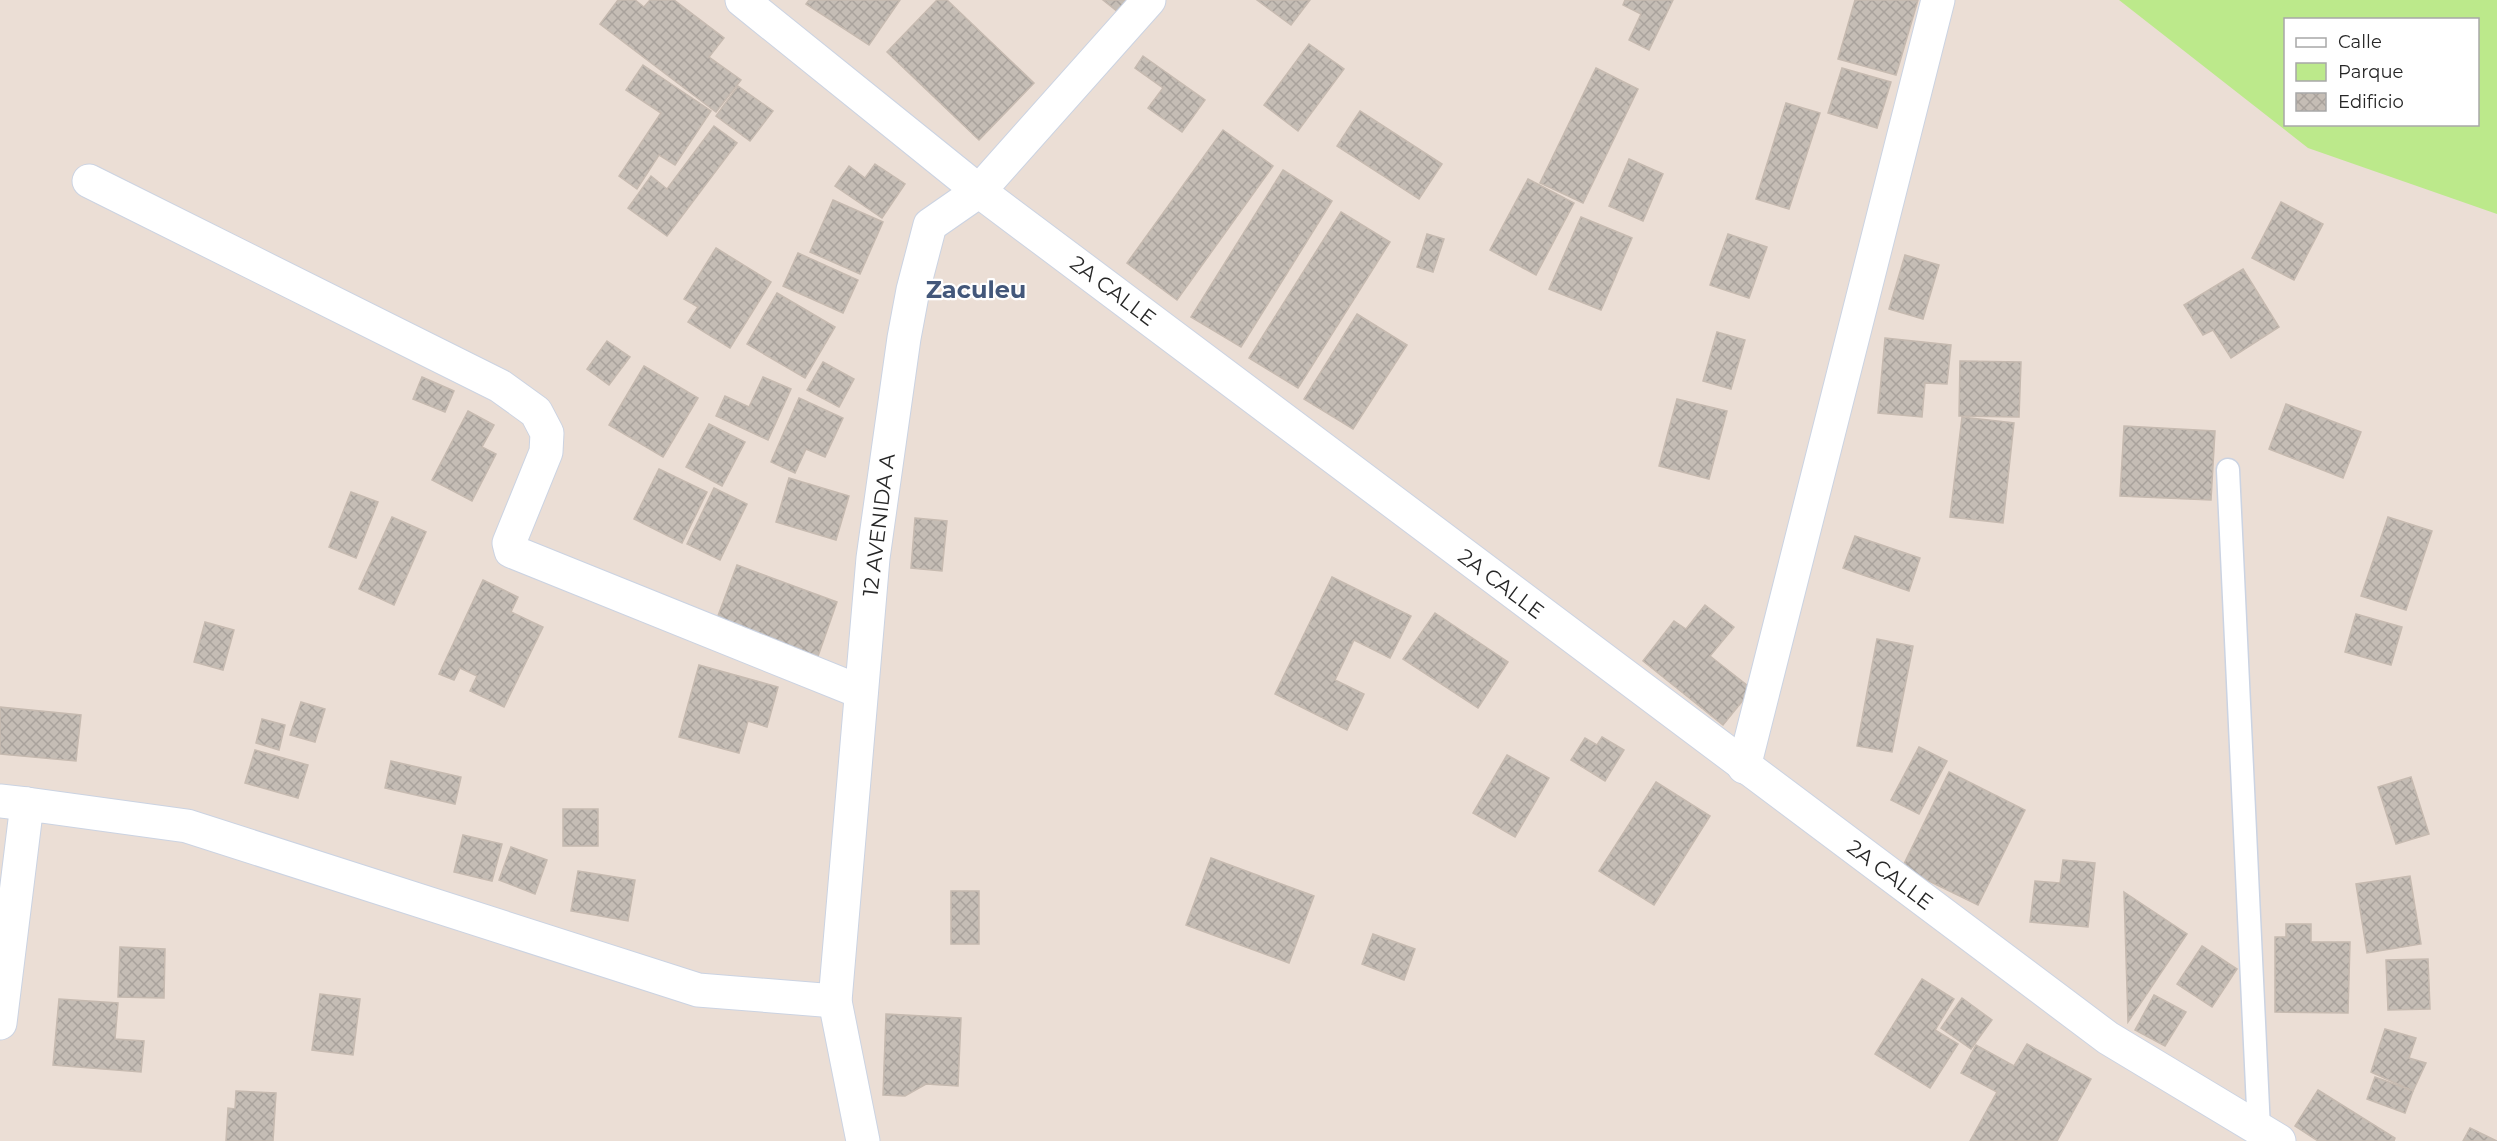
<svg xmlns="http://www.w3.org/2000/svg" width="2497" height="1141" font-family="Montserrat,sans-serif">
	<defs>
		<pattern id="building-cross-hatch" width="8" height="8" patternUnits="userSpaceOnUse" patternTransform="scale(1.5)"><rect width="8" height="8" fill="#c5bdb5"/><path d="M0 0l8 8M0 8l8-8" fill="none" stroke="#a9a29c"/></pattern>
	</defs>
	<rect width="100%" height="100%" fill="#ebded5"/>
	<path fill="#bce98b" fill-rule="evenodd" d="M2119,0H2497V214L2308,148ZM2286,20H2478V124H2286Z"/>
	<g fill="url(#building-cross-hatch)" stroke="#c6bab0" stroke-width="1.5">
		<path d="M618,0H635L644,7L650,0H674L724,38L709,57L741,80L716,112L600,24Z"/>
		<path d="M809,0H900L869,45L806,4Z"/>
		<path d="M937,0H947L1034,83L979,140L887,52Z"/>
		<path d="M1103,0H1129L1118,12Z"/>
		<path d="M1257,0H1310L1291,25Z"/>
		<path d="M1625,0H1673L1649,50L1629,40L1641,14L1623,5Z"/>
		<path d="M1855,0H1918L1896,75L1838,59Z"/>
		<path d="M1309,44L1344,69L1298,131L1264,105Z"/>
		<path d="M1143,56L1205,100L1182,132L1148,108L1163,88L1135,68Z"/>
		<path d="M643,65L711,111L675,165L659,155L637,189L619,176L661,113L626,90Z"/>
		<path d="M1596,68L1638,89L1583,203L1540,183Z"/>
		<path d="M1842,68L1891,82L1877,128L1828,113Z"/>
		<path d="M738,86L773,111L750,141L716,116Z"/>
		<path d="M1786,103L1820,113L1789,209L1756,199Z"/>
		<path d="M1360,111L1442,164L1419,199L1337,146Z"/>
		<path d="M714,126L737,143L667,236L628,208L651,176L667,189Z"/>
		<path d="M1223,130L1273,166L1177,300L1127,263Z"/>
		<path d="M1629,159L1663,174L1643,221L1609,206Z"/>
		<path d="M875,164L905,184L882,218L835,186L849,166L865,178Z"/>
		<path d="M1283,170L1332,201L1241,347L1191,317Z"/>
		<path d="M1528,179L1574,203L1536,275L1490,250Z"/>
		<path d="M833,200L883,222L860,274L810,252Z"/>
		<path d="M2281,202L2323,224L2294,280L2252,258Z"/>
		<path d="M1341,212L1390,242L1298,388L1249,358Z"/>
		<path d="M1581,217L1632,238L1601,310L1549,289Z"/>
		<path d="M1427,234L1444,239L1433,272L1417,267Z"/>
		<path d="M1728,234L1767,247L1749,298L1710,285Z"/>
		<path d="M716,248L771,282L730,348L688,322L698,307L684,299Z"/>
		<path d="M798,253L858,280L843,313L783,286Z"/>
		<path d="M1905,255L1939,265L1923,319L1889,309Z"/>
		<path d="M2243,269L2279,327L2231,358L2213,330L2203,335L2184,305Z"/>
		<path d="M777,293L835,327L805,378L747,344Z"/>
		<path d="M1357,314L1407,345L1353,429L1304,399Z"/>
		<path d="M1717,332L1745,340L1731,389L1703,381Z"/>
		<path d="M1885,338L1951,345L1947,384L1925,383L1922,417L1878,413Z"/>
		<path d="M607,341L630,357L609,385L587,369Z"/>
		<path d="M1960,361L2021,362L2019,417L1959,416Z"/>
		<path d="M823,362L854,379L839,407L807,390Z"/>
		<path d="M644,366L698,398L663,457L609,425Z"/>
		<path d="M422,377L454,391L445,412L413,399Z"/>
		<path d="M763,377L791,389L768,440L716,416L725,396L749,407Z"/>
		<path d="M799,398L843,418L825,457L806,449L795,473L771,462Z"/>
		<path d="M1677,399L1727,411L1709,479L1659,466Z"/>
		<path d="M2286,404L2361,432L2343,478L2269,449Z"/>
		<path d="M468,411L494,425L482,447L496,454L472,501L432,480Z"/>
		<path d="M1962,417L2014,423L2003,523L1950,517Z"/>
		<path d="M709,424L745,442L722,486L686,467Z"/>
		<path d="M2124,426L2215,431L2211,500L2120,496Z"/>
		<path d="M659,469L707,492L682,543L634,519Z"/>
		<path d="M789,478L849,496L836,540L776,522Z"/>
		<path d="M714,488L747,504L720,560L687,544Z"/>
		<path d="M351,492L378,502L356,558L329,547Z"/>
		<path d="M392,517L426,532L394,605L359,589Z"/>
		<path d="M2388,517L2432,531L2406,610L2361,596Z"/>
		<path d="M915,518L947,521L942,571L911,568Z"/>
		<path d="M1855,536L1920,558L1909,591L1843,568Z"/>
		<path d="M737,565L837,602L817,659L716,621Z"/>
		<path d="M1332,577L1411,616L1390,658L1354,640L1335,680L1364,694L1347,730L1275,694Z"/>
		<path d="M483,580L518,597L511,612L543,627L504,707L470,691L477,676L460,668L454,680L439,674Z"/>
		<path d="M1705,605L1734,627L1710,656L1752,689L1723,725L1643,661L1674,621L1686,629Z"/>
		<path d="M1435,613L1508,662L1478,708L1403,659Z"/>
		<path d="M2356,614L2402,627L2391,665L2345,652Z"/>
		<path d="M205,622L234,630L223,670L194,662Z"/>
		<path d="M1877,639L1913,646L1892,752L1857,746Z"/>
		<path d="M699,665L778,687L767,727L748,721L739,753L679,737Z"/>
		<path d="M301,702L325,709L315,742L290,735Z"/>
		<path d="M0,707L81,715L76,761L0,754Z"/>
		<path d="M262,719L285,725L279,750L256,743Z"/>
		<path d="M1602,737L1624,750L1605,781L1571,760L1585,738L1597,745Z"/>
		<path d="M1919,747L1947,761L1919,814L1891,800Z"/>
		<path d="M255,750L308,765L298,798L245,783Z"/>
		<path d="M1507,755L1549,778L1515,837L1473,813Z"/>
		<path d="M391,761L461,777L455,804L385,788Z"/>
		<path d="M1949,772L2025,810L1978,905L1902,868Z"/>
		<path d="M2411,777L2429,834L2396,844L2378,787Z"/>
		<path d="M1656,782L1710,816L1654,905L1599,871Z"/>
		<rect x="563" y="809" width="35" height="37"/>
		<path d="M463,835L502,844L492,881L454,872Z"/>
		<path d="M511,847L547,860L535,894L499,880Z"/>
		<path d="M1211,858L1314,896L1289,963L1186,925Z"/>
		<path d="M2063,860L2095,863L2088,927L2030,922L2035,881L2060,883Z"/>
		<path d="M578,871L635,880L628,921L571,911Z"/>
		<path d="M2410,876L2421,944L2367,953L2356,884Z"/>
		<rect x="951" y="891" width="28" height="53"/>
		<path d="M2124,892L2187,934L2128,1022Z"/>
		<path d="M2286,924H2311V942H2350L2348,1013L2275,1012V937H2286Z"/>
		<path d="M1373,934L1415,949L1404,980L1362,964Z"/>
		<path d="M2202,946L2237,969L2212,1007L2177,984Z"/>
		<path d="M120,947L165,949L164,998L118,997Z"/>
		<path d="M2428,959L2430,1009L2388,1010L2386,960Z"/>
		<path d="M1922,979L1954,999L1935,1030L1958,1044L1930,1088L1875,1054Z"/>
		<path d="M320,994L360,999L353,1055L312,1050Z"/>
		<path d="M2154,995L2186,1012L2165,1046L2135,1030Z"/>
		<path d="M1962,998L1992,1020L1971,1049L1941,1028Z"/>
		<path d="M59,999L118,1003L115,1039L144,1041L141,1072L53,1065Z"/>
		<path d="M886,1014L961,1018L958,1086L926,1084L905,1096L883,1095Z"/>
		<path d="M2385,1029L2416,1038L2409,1058L2426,1063L2413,1091L2371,1072Z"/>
		<path d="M2027,1044L2091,1079L2057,1141H1970L1997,1092L1961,1073L1976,1045L2014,1066Z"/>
		<path d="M2375,1077L2413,1091L2405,1113L2367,1099Z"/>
		<path d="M2318,1090L2395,1138L2394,1141H2318L2295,1126Z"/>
		<path d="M236,1091L276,1093L273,1141H226L228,1108L235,1109Z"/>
		<path d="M2470,1128L2497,1141H2463Z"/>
	</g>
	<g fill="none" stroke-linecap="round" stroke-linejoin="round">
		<defs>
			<path id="service" d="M2228,470L2259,1129"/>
			<g id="minor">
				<path d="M742,0L979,191L1149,0"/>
				<path d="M89,181L500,386L536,412L547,433L546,452L509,543L511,551L861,692"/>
				<path d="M1744,767L1938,0"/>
				<path d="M0,801L27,804"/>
			</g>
			<g id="tertiary">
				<path d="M0,1023L27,804L187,826L698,990L835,1001"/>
				<path d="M863,1141L835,1001L873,558L904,338L913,290L930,225L979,191L2108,1038L2279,1141"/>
			</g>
		</defs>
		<use href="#service" stroke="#cbd3e2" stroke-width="25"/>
		<use href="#minor" stroke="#cbd3e2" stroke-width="35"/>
		<use href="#tertiary" stroke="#cbd3e2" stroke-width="35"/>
		<use href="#service" stroke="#fff" stroke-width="22"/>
		<use href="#minor" stroke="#fff" stroke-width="33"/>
		<use href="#tertiary" stroke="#fff" stroke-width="33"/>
	</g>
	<g text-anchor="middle" stroke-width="4.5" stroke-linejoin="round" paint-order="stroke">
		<g font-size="21" fill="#262626" stroke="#fff">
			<text transform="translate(1113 291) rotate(37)" y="7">2A CALLE</text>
			<text transform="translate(879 525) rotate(-83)" y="7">12 AVENIDA A</text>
			<text transform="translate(1501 584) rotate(37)" y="7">2A CALLE</text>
			<text transform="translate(1890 875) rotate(37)" y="7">2A CALLE</text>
		</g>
		<g font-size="24" font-weight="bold" fill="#43577a" stroke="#fff">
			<text x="976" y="298">Zaculeu</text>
		</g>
	</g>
	<rect x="2284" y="18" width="195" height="108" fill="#ffffff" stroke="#a8a8a8" stroke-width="1.5"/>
	<rect x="2296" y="38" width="30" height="9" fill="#ffffff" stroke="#a8a8a8" stroke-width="1.5"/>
	<text x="2338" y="48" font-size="18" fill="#262626">Calle</text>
	<rect x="2296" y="63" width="30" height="18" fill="#bce98b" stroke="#a8a8a8" stroke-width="1.5"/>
	<text x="2338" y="78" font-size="18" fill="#262626">Parque</text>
	<rect x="2296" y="93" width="30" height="18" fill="url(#building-cross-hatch)" stroke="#a8a8a8" stroke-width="1.5"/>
	<text x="2338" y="108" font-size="18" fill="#262626">Edificio</text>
</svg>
